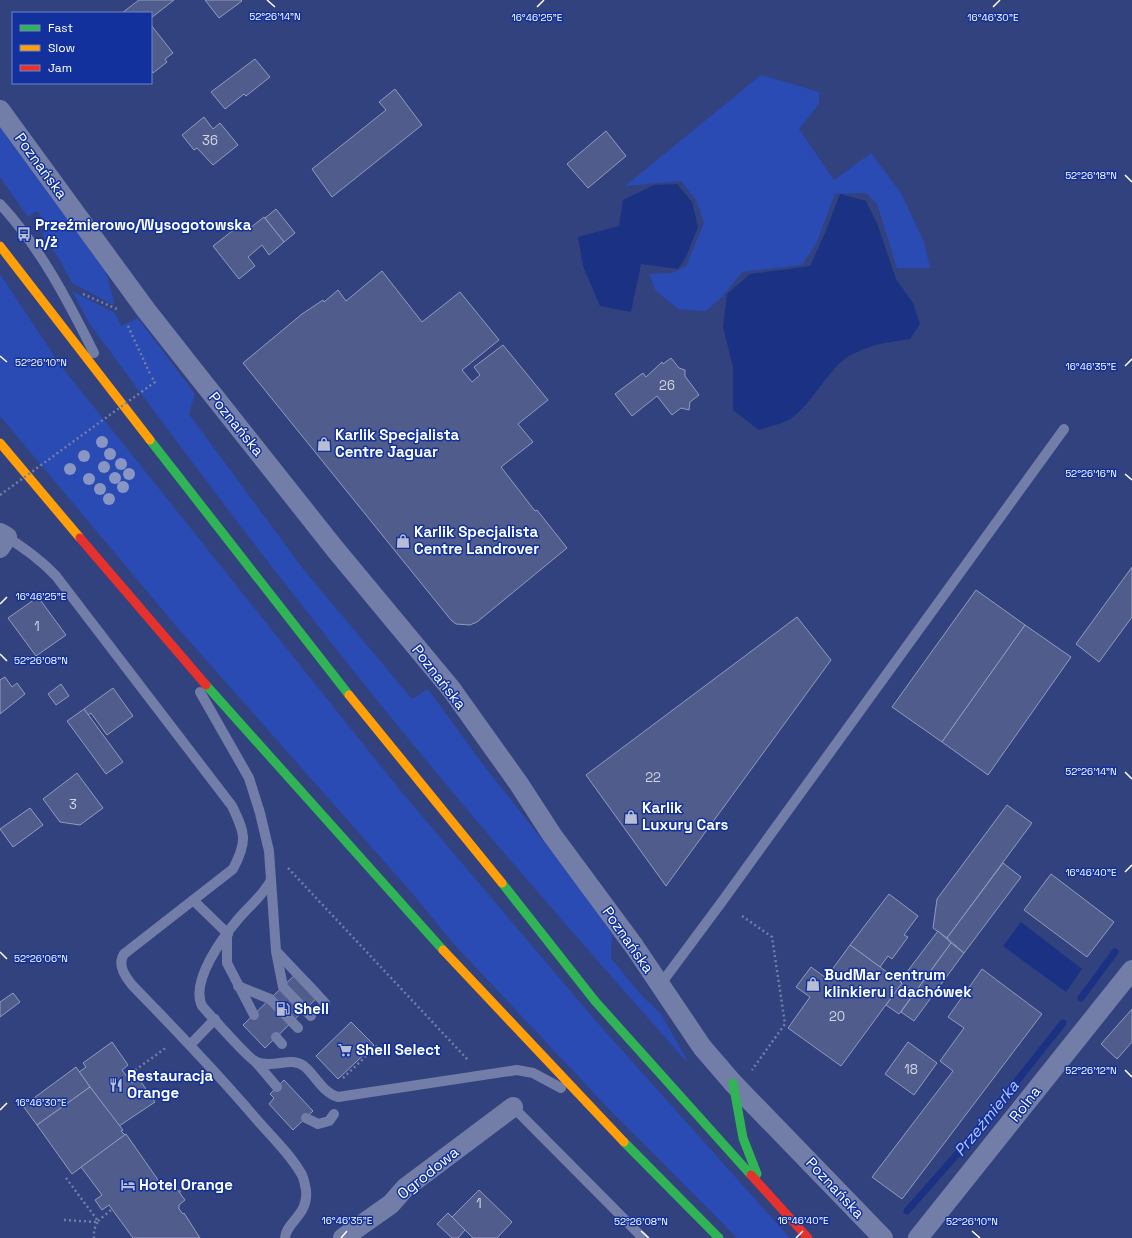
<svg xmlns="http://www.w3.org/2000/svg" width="1132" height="1238" font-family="'Space Grotesk',sans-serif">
	<rect width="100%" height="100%" fill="#32427e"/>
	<g fill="#2a4ab4">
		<path d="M761,75L819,92V104L799,129L834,180L871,153L901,193L924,242L930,268H897L877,204L866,193L835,194L817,242L802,265L742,272L723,296L706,311L678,309L655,290L649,274L672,273L686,266L704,223L696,200L681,181L625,186Z"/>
		<path d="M0,124L104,266L114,301L113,305L72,283L58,257L42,234L49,227L37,211L28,217L0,177Z"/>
		<path d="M0,274L61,366L400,790L595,1020L790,1238H737L607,1107L452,942L412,893L176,626L0,416Z"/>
		<path d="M72,291L115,313L121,326L138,318L195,394L189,414L304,570L412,699L428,689L482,763L570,875L612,934L611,958L641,995L660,1013L685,1056L687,1062C557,916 428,768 308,613C233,518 161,421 89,323Z"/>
	</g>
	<g fill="#1b3183">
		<path d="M677,184L692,202L698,227L686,257L678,269L641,264L631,312L600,306L583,266L578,237L619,226L623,200L654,185Z"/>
		<path d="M840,194L866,201L878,226L896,279L913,303L920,324L910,339C888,342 868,345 849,356C828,369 814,401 793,417C785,424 769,426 759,430L733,410V367L723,327L727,294L750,274L810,266L825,233Z"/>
		<path d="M1021,922L1082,969L1066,992L1003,946Z"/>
	</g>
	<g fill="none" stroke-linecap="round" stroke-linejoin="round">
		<g stroke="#1b3183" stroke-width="7">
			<path d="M1081,998L1115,952"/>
			<path d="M907,1211L973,1136L1063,1023"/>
		</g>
	</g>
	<g fill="#505c8c" stroke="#929bbc">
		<path d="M139,0H174L151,18V13H122Z"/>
		<path d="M205,0H241L242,1L219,18Z"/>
		<path d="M151,25L173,53L165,59L167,62L153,73L151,69Z"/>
		<path d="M255,59L270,77L246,96L244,94L225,109L211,92Z"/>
		<path d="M395,89L422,125L332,197L312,169L386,110L379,102Z"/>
		<path d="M204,117L213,129L220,123L238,145L213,165L197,148L194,150L182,135Z"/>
		<path d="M606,131L626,156L588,188L567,164Z"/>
		<path d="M276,209L295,233L284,242L265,218Z"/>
		<path d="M264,217L284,242L269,255L262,245L248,257L255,266L239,279L213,246L245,221L250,228Z"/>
		<path d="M382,271L422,322L460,292L499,340L462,370L472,382L480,375L474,367L503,345L548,400L518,424L533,442L501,467L535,511L537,510L567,548L477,622L470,625L456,624L451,620L243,363L302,314L323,300L324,302L338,290L346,301Z"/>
		<path d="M671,358L679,368L685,370V376L699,395L690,402L689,410L681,408L672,415L657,396L632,416L615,394L643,373L646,377L662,362L663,364Z"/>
		<path d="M1132,567V617L1099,662L1076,644Z"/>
		<path d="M976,590L1025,625L942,742L892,707Z"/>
		<path d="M38,597L66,635L36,656L8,618Z"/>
		<path d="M797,617L831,660L666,886L586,775Z"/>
		<path d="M1025,625L1071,657L988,775L942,742Z"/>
		<path d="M5,677L12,687L17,683L25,694L0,714V680Z"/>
		<path d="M61,684L69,696L56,705L48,694Z"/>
		<path d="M113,688L133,716L107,735L91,713L88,715L84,709Z"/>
		<path d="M84,709L123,762L106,774L67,721Z"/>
		<path d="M77,773L103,808L80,825L60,822L43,799Z"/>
		<path d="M1007,805L1032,823L947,938L933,928L937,899Z"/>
		<path d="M30,808L43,825L13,847L0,829Z"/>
		<path d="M1003,863L1021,877L964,953L947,938Z"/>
		<path d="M1051,874L1114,922L1087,957L1024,910Z"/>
		<path d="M889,894L918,916L904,935L908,937L892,959L888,956L880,967L850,945Z"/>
		<path d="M938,931L951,943L899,1014L886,1005L902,983L900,981Z"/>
		<path d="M951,943L964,953L914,1021L901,1012Z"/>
		<path d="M850,945L902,983L841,1066L788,1028L810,997L796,987L811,967L826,978Z"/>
		<path d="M982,969L1042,1014L902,1199L872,1177L953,1071L940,1061L964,1028L948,1017Z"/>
		<path d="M300,970L322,993L265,1048L243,1025Z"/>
		<path d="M13,993L20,1002L0,1017V1002Z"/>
		<path d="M1132,1009V1042L1117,1059L1101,1044Z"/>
		<path d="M351,1022L374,1045L338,1079L316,1056Z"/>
		<path d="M112,1042L128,1065L122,1070L132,1083L139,1079L155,1102L119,1126L79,1072L86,1067L83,1063Z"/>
		<path d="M908,1042L937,1063L914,1095L885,1074Z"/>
		<path d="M76,1067L90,1087L37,1125L23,1106Z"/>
		<path d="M284,1080L313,1111L293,1130L269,1104L274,1098L270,1094Z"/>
		<path d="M90,1087L123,1130L121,1131L125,1135L72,1174L37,1125Z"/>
		<path d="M126,1134L163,1187L166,1190L173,1184L185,1200L179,1205V1209L183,1214L184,1213L200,1238H133L109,1205L102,1210L95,1200L102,1195L81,1167Z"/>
		<path d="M479,1190L512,1222L497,1238H473L452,1217Z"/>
		<path d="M448,1213L465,1230L458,1238H452L437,1224Z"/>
	</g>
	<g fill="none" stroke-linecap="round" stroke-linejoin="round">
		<g stroke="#727ea7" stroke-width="2.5" stroke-dasharray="2 3" stroke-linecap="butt">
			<path d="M83,294L117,309"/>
			<path d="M128,326L151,376"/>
			<path d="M288,868L468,1060"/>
			<path d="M742,916L772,937L785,1024L752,1070"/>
			<path d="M127,1076L167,1047"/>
			<path d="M343,1078L379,1044"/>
			<path d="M66,1178L98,1221L94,1230V1238"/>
			<path d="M179,1192L189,1185"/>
			<path d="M64,1220L97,1222"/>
			<path d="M98,1221L112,1209"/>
		</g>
		<g stroke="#727ea7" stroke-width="10">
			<path d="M0,204C40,247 68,301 94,353"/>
			<path d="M7,537C25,549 41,560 56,576L232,806C245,833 248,841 233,869L124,954C117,965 125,976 132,985C175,1029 218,1074 258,1121C273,1138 291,1155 302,1175C304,1179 305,1185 306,1190C309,1215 286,1222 285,1238"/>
			<path d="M200,692L249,778L260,813L269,851L276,951L325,1003"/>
			<path d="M271,880C262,897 251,904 239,918C223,937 190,981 202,1006C211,1016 248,1058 256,1062C274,1069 290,1056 304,1066C316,1076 323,1093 338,1097L517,1070L533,1073L561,1088"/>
			<path d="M193,900L228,934"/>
			<path d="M227,936V963L254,1015"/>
			<path d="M276,951L283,987L311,1016"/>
			<path d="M660,985L721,903L1064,429"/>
			<path d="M238,986L270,999L298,1028"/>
			<path d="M276,1037L282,1044"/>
			<path d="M190,1045L215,1019"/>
			<path d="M255,1061L277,1087"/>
			<path d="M513,1107L643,1238"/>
			<path d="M306,1118L318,1124L329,1121L334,1114"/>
		</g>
		<g stroke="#727ea7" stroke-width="20">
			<path d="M0,110L146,310L194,371L335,549L452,690L519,784L552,835L634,946L702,1047L733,1083L883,1238"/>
			<path d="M0,533L7,537L0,548"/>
			<path d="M343,1238L391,1204L405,1188L513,1107"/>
			<path d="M918,1238L1132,970"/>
		</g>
		<g stroke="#30b455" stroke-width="9">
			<path d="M150,440L349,695"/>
			<path d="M206,685L443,950"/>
			<path d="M502,883L595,1001L751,1175"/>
			<path d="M733,1083L743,1138L757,1174"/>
			<path d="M624,1142L719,1238"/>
		</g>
		<g stroke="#ff9f0a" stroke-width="9">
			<path d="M0,246L150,440"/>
			<path d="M0,443L80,538"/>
			<path d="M349,695L502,883"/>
			<path d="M443,950L624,1142"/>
		</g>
		<g stroke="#e5322d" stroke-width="9">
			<path d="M80,538L206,685"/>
			<path d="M751,1175L808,1238"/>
		</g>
		<path stroke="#727ea7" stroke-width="2.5" stroke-dasharray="2 3" stroke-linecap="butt" d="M0,495L155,382L151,376"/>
	</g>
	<g fill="#8996c4">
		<circle cx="102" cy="442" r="6"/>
		<circle cx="110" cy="454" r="6"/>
		<circle cx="84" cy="456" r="6"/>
		<circle cx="121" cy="464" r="6"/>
		<circle cx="104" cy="467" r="6"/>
		<circle cx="70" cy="469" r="6"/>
		<circle cx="129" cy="474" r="6"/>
		<circle cx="115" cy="478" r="6"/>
		<circle cx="89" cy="479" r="6"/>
		<circle cx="123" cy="487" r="6"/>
		<circle cx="100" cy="489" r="6"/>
		<circle cx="109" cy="499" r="6"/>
	</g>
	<path fill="none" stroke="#fff" stroke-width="1.5" d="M267,0L275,7M537,7L544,0M993,7L1000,0M1125,175L1132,182M0,356L7,362M1125,366L1132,359M1125,474L1132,480M0,604L7,597M0,654L7,661M1125,772L1132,779M1125,872L1132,865M0,952L7,959M1125,1070L1132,1077M0,1110L7,1103M641,1231L649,1238M972,1231L980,1238M341,1238L347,1231M796,1238L803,1231"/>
	<defs>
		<symbol id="bus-bare" viewBox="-9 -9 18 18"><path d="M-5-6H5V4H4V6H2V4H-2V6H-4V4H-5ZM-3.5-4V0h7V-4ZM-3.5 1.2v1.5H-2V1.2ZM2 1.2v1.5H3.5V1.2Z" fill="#b7bdd2" stroke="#12319d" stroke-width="2.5" paint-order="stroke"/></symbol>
		<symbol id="shop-bare" viewBox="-9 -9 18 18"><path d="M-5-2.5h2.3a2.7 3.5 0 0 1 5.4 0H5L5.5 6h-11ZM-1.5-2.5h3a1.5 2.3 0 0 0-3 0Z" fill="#b7bdd2" stroke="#12319d" stroke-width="2.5" paint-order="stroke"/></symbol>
		<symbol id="fuel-bare" viewBox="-9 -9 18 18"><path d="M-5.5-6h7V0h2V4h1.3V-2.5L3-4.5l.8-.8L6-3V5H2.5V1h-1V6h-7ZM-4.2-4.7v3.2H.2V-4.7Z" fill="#b7bdd2" stroke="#12319d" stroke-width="2.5" paint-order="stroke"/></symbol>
		<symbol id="supermarket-bare" viewBox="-9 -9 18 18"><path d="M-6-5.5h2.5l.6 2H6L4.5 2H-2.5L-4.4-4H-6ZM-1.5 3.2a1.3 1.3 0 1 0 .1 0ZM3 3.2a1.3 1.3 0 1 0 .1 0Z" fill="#b7bdd2" stroke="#12319d" stroke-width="2.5" paint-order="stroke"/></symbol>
		<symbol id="restaurant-bare" viewBox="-9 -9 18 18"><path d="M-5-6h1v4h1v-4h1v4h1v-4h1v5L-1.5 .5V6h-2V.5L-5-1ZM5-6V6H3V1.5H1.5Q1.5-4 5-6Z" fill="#b7bdd2" stroke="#12319d" stroke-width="2.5" paint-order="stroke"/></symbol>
		<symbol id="hotel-bare" viewBox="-9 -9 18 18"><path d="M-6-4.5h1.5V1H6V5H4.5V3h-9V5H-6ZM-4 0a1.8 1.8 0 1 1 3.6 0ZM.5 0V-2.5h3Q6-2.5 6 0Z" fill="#b7bdd2" stroke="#12319d" stroke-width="2.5" paint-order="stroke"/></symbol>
	</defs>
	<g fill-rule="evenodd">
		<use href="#bus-bare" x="14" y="224" width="20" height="20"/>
		<use href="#shop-bare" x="314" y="434" width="20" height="20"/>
		<use href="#shop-bare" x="393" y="531" width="20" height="20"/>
		<use href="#shop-bare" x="621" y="807" width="20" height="20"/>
		<use href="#shop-bare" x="803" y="974" width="20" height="20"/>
		<use href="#fuel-bare" x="273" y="999" width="20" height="20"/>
		<use href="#supermarket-bare" x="335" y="1040" width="20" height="20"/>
		<use href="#restaurant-bare" x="106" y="1075" width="20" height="20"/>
		<use href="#hotel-bare" x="118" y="1175" width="20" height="20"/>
	</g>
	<g text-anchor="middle" stroke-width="3" stroke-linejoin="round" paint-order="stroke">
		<g font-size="13" fill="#d3d6e2">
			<text x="210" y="145">36</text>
			<text x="667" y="390">26</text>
			<text x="37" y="631">1</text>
			<text x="653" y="782">22</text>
			<text x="73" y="809">3</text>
			<text x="837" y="1021">20</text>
			<text x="911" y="1074">18</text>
			<text x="479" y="1208">1</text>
		</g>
		<g font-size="15" fill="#fff" stroke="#12319d">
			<text transform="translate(41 166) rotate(54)" y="5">Poznańska</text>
			<text transform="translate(236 424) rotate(51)" y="5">Poznańska</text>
			<text transform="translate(439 677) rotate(52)" y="5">Poznańska</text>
			<text transform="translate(628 940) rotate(55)" y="5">Poznańska</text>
			<text transform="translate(1025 1104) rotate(-52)" y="5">Rolna</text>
			<text transform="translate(428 1173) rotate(-39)" y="5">Ogrodowa</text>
			<text transform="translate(835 1188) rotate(47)" y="5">Poznańska</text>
		</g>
		<g font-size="15" font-weight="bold" fill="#fff" stroke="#12319d" text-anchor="start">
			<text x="35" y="230">Przeźmierowo/Wysogotowska<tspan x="35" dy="17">n/ż</tspan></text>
			<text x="335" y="440">Karlik Specjalista<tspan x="335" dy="17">Centre Jaguar</tspan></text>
			<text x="414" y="537">Karlik Specjalista<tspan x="414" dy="17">Centre Landrover</tspan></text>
			<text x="642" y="813">Karlik<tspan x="642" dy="17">Luxury Cars</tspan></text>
			<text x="824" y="980">BudMar centrum<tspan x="824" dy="17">klinkieru i dachówek</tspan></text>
			<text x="294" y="1014">Shell</text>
			<text x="356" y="1055">Shell Select</text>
			<text x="127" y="1081">Restauracja<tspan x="127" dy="17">Orange</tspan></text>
			<text x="139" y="1190">Hotel Orange</text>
		</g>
		<g font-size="16" font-style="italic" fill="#b5c6fa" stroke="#12319d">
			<text transform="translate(986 1118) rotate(-51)" y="6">Przeźmierka</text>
		</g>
	</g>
	<g font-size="10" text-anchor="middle" fill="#fff" stroke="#12319d" stroke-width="3" stroke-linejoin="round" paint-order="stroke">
		<text x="275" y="20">52°26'14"N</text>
		<text x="537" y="21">16°46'25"E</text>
		<text x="993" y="21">16°46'30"E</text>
		<text x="1091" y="179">52°26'18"N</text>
		<text x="41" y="366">52°26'10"N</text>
		<text x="1091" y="370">16°46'35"E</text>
		<text x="1091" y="477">52°26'16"N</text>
		<text x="41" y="600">16°46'25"E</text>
		<text x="41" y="664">52°26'08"N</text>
		<text x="1091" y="775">52°26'14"N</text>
		<text x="1091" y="876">16°46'40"E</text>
		<text x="41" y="962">52°26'06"N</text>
		<text x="1091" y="1074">52°26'12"N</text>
		<text x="41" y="1106">16°46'30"E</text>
		<text x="347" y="1224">16°46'35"E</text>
		<text x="803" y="1224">16°46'40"E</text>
		<text x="641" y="1225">52°26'08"N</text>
		<text x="972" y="1225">52°26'10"N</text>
	</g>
	<rect x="12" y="12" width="140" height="72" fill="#12319d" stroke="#7183c4"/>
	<rect x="20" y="25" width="20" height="6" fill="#30b455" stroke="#7183c4"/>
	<text x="48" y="32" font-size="12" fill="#ffffff">Fast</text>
	<rect x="20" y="45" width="20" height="6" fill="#ff9f0a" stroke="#7183c4"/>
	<text x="48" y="52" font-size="12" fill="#ffffff">Slow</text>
	<rect x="20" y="65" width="20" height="6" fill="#e5322d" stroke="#7183c4"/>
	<text x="48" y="72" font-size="12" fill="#ffffff">Jam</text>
</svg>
